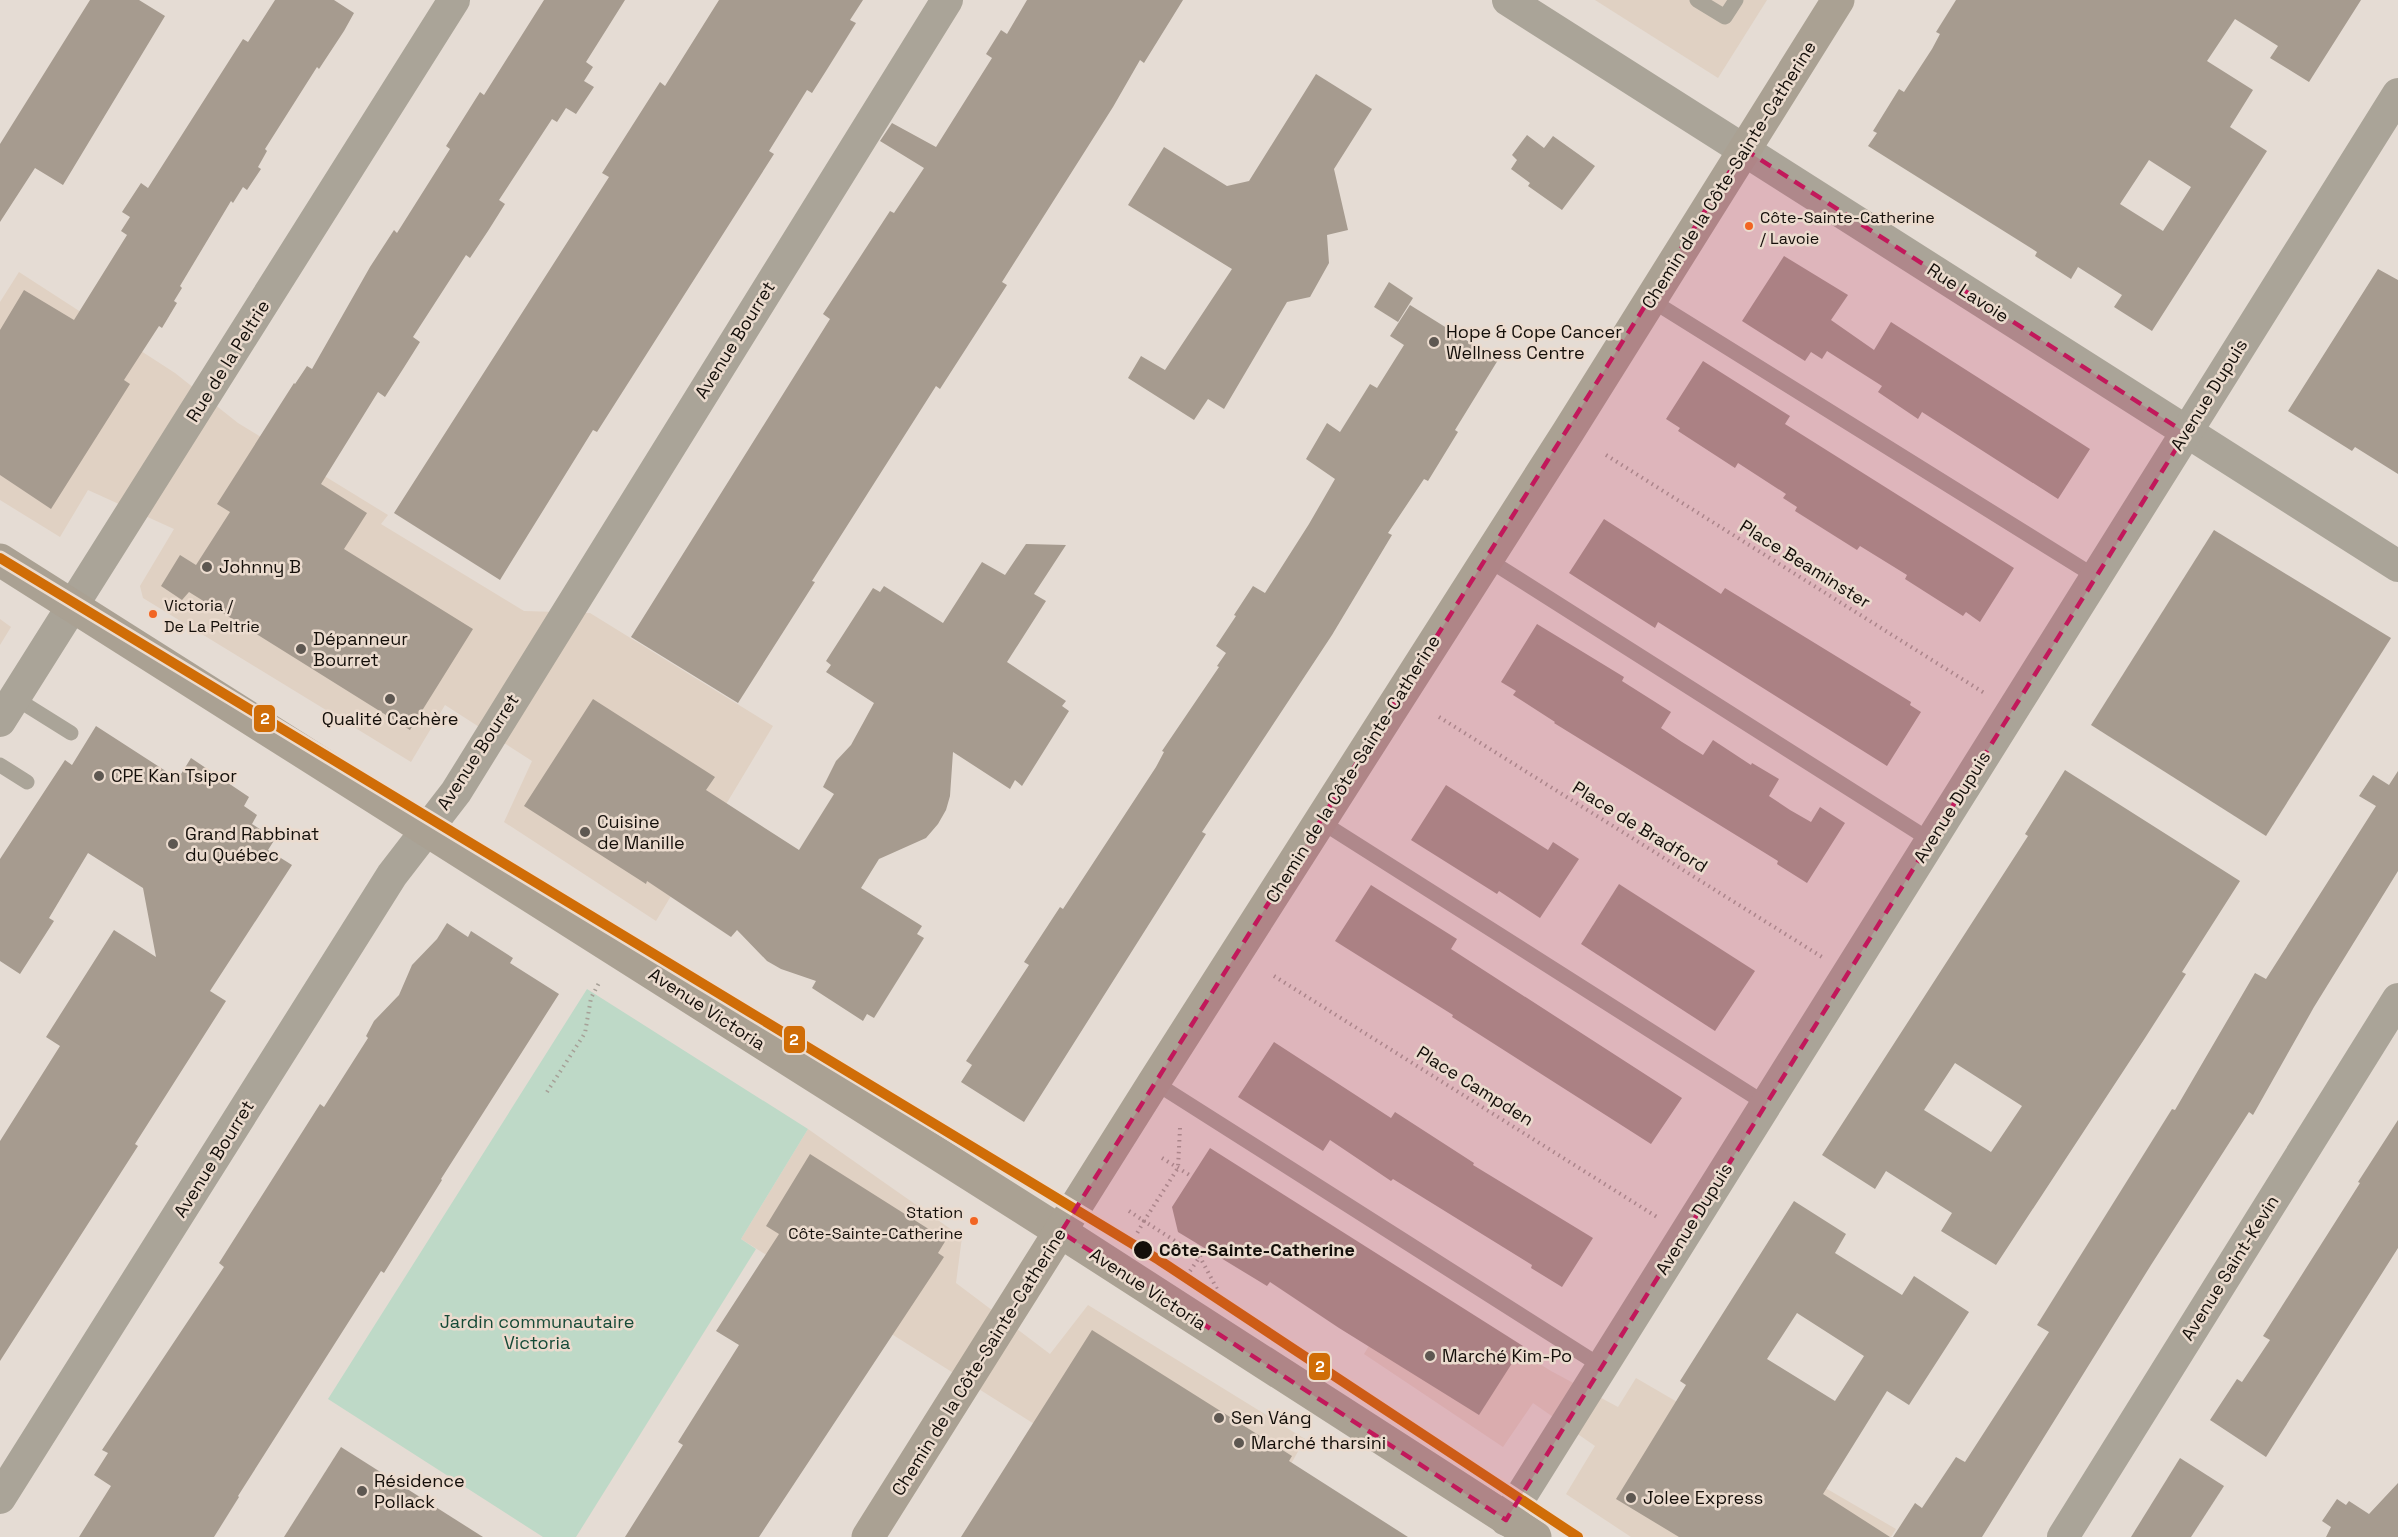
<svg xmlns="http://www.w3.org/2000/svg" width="2398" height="1537" font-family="'Space Grotesk',sans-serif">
	<rect width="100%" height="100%" fill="#e5dcd4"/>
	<g fill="#e0d1c3">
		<path d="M1595,0H1767L1718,78Z"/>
		<path d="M19,272L175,373L238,423L388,515L381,524L524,611L590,613L773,726L656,921L504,822L532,761L445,705L411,762L143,598L140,586L174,529L88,490L60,537L0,500V302Z"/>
		<path d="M0,619L11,627L0,645Z"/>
		<path d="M808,1129L962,1237L956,1283L1050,1354L1088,1305L1305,1439L1250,1537L1158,1502L741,1239Z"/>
		<path d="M1409,1281L1551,1371L1618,1407L1636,1378L1896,1529L1891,1537H1631L1566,1494L1595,1446L1533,1403L1503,1447L1364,1354Z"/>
	</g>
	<path fill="#bed9c7" d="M587,989L808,1129L741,1239L756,1249L576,1537H543L328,1399Z"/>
	<g fill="#a69b8f" fill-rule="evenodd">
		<path d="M90,0H139L165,16L63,185L35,168L0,222V144Z"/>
		<path d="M275,0H334L354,13L344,31L319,69L317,67L265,149L267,151L258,167L261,169L247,190L243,187L233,203L231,201L180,286L182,288L174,301L177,303L162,328L159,326L124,380L130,384L51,509L0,475V330L24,290L74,320L127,235L121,231L130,217L122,212L141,183L148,188L243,39L248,42Z"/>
		<path d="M544,0H625L586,62L593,67L584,81L594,87L576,114L566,108L557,122L552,119L499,200L505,204L488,231L470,258L466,255L413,337L420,342L403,369L385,397L378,392L321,484L367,513L344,549L473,629L410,730L189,592L182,600L161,586L180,555L196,565L230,512L217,504L294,383L295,384L307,366L312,369L370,267L394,230L397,233L450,149L446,146L480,92L484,95Z"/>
		<path d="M719,0H863L850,20L856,23L826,71L812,93L807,90L769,151L774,154L597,432L593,430L500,580L394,513L609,177L602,173L660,82L665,86Z"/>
		<path d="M1027,0H1183L1144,63L1140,60L1113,107L1002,282L1007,285L940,389L936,386L812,581L815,582L738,703L631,637L830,319L823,314L890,211L894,213L924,168L880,141L892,123L936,147L992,58L986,54L1001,30L1007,34Z"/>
		<path d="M1956,0H2361L2309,82L2270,58L2278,46L2235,19L2207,61L2253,90L2230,127L2267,151L2152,331L2114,307L2122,295L2078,267L2071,279L2035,256L2037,252L1868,146L1877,133L1873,131L1899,89L1904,92L1932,49L1940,34L1936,32ZM2149,160L2191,187L2163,231L2120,204Z"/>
		<path d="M1316,74L1372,109L1334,169L1348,230L1327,235L1329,263L1310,297L1287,302L1224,409L1208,399L1194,420L1128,378L1141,356L1165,370L1232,269L1128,205L1164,147L1227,186L1249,181Z"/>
		<path d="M1527,135L1544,148L1553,136L1595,166L1562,210L1528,186L1530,183L1511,169L1517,160L1512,155Z"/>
		<path d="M1784,256L1848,295L1831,320L1874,350L1891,322L2090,449L2058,499L1922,412L1918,419L1878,392L1882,386L1827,351L1822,359L1811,352L1805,361L1742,321Z"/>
		<path d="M2378,269L2398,280V474L2355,447L2352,451L2288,411Z"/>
		<path d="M1389,282L1413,298L1398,322L1374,307Z"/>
		<path d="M1410,305L1498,360L1455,430L1458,432L1428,481L1424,479L1388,533L1392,535L1332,635L1202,832L1206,834L1024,1122L961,1082L972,1065L966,1061L1029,965L1024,962L1060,907L1063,909L1156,767L1164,752L1162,751L1219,667L1217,666L1226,653L1216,646L1236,616L1234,615L1253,586L1265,593L1309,524L1335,479L1306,459L1327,423L1340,432L1370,384L1377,388L1404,345L1390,336Z"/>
		<path d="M1703,361L1790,416L1785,424L2014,568L1980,622L1966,612L1963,616L1905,579L1907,575L1860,546L1857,550L1795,511L1797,507L1783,498L1786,494L1738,463L1735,468L1678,431L1680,428L1666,419Z"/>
		<path d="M1604,519L1721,594L1725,588L1911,702L1910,705L1921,712L1887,766L1658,622L1655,628L1569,573Z"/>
		<path d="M2214,530L2391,638L2266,836L2091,725Z"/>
		<path d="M1026,544L1066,545L1034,594L1046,601L1007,662L1066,701L1062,706L1069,711L1022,786L1015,780L1010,789L953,752L950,796L946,810L938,824L926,838L879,859L861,888L922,926L917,934L924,938L874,1018L867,1014L863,1021L812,988L816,981L781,969L767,961L737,930L731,937L647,881L646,884L524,806L593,699L715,777L706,790L799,850L834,794L823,787L836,761L851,745L874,703L826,672L831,665L826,661L873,588L880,592L884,586L943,623L982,562L1005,575Z"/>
		<path d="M1537,624L1624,677L1622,681L1671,712L1661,728L1682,742L1703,755L1713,740L1751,765L1752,763L1779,779L1769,796L1790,810L1811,822L1820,807L1845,823L1807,883L1777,864L1778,861L1554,723L1555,722L1513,695L1516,691L1501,682Z"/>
		<path d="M96,726L178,779L191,758L249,797L244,806L257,815L252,824L275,839L268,850L292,865L210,991L226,1001L135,1144L138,1146L0,1361V1141L60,1046L46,1037L114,930L156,957L143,888L88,853L49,918L54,921L20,974L0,961V859L65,760L72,765Z"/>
		<path d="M2065,770L2240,881L2182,972L2186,974L2145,1038L1996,1265L1941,1231L1952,1213L1886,1171L1875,1189L1822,1155L2028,836L2025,834ZM1955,1063L2022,1106L1991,1152L1924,1110Z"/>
		<path d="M2398,771V871L2314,1007L2253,1115L2249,1112L2151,1265L1982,1537H1893L1915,1503L1922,1508L1956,1457L1965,1462L2049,1332L2037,1325L2172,1109L2175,1110L2255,973L2266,979L2376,806L2359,796L2373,775L2389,785Z"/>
		<path d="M1446,785L1548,850L1553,842L1579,859L1540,918L1499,891L1497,894L1411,840Z"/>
		<path d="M1619,884L1755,971L1715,1031L1581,944Z"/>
		<path d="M1371,885L1457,939L1451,949L1682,1098L1651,1144L1452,1017L1453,1015L1335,941Z"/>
		<path d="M447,923L468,937L471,931L513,958L510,963L559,994L441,1179L442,1180L384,1273L381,1271L238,1496L239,1497L214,1537H79L111,1486L94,1475L108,1453L102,1450L224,1267L219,1263L320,1104L324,1107L368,1038L366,1036L374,1021L399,995L412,965L437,939Z"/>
		<path d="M1274,1042L1391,1118L1395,1112L1474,1163L1473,1165L1593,1238L1562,1287L1531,1268L1532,1265L1393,1179L1391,1181L1330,1140L1323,1151L1238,1097Z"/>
		<path d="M2398,1120V1248L2266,1457L2210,1420L2237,1379L2242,1382L2270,1340L2263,1336L2360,1183L2358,1182Z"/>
		<path d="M1210,1148L1523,1346L1479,1415L1339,1328L1270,1282L1267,1286L1178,1232L1172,1207Z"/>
		<path d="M810,1154L946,1240L938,1253L944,1257L759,1537H625L683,1445L678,1442L739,1345L716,1331L779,1234L766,1226Z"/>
		<path d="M1794,1201L1846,1234L1835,1253L1902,1295L1914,1276L1969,1312L1909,1405L1887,1391L1823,1494L1890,1537H1679L1616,1499L1686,1385L1680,1381ZM1797,1313L1864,1356L1835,1401L1767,1359Z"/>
		<path d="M1092,1330L1292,1456L1289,1461L1408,1537H961Z"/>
		<path d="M341,1447L483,1537H284Z"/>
		<path d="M2180,1458L2224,1486L2191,1537H2131Z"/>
		<path d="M2398,1483V1537H2326L2331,1527L2322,1521L2337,1499L2346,1505L2349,1501L2369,1514Z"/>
	</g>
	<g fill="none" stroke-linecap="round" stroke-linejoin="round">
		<g stroke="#a6a097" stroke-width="4" stroke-dasharray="1.5 4.5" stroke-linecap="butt">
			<path d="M1606,455L1986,694"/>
			<path d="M1439,717L1822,957"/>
			<path d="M1274,976L1657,1217"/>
			<path d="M547,1092L585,1033L591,998L599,983"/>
			<path d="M1180,1128L1178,1168L1144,1221L1200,1257L1217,1289"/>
			<path d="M1162,1158L1191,1176"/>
			<path d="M1129,1211L1144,1221L1136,1235"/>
			<path d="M1190,1271L1205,1249"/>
		</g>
		<g stroke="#aaa498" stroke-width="15">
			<path d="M1697,0L1725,17L1736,0"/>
			<path d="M1651,300L2096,577"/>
			<path d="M1487,559L1930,840"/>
			<path d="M15,698L71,733"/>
			<path d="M0,765L27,782"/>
			<path d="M1320,821L1766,1104"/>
			<path d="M1154,1082L1601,1366"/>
		</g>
		<g stroke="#aaa498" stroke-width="32">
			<path d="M1508,0L2398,566"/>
			<path d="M0,721L454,0"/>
			<path d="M0,1498L392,875L456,792L947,0"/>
			<path d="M1506,1520L2398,94"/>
			<path d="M2063,1537L2398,999"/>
		</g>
		<g stroke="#aaa193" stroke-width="33">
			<path d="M0,560L1061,1232L1535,1537"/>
			<path d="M868,1537L1154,1082L1568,432L1838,0"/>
		</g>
		<defs>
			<path id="metro-1" d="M0,558L1159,1260L1578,1537"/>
		</defs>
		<use href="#metro-1" stroke="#ebdbce" stroke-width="15"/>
		<use href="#metro-1" stroke="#d06d07" stroke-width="10"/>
	</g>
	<path fill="#c2185b" fill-opacity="0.2" stroke="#c2185b" stroke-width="4.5" stroke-dasharray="12 8" stroke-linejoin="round" d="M1744,149L2186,433L1506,1520L1061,1232Z"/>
	<g fill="#f26522" stroke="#ebdbce" stroke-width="2">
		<circle cx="1749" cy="226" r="5"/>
		<circle cx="153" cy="614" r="5"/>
		<circle cx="974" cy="1221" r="5"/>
	</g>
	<g fill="#5d5751" stroke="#ebdbce" stroke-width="2">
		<circle cx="1434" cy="342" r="6"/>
		<circle cx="207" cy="567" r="6"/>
		<circle cx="301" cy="649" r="6"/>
		<circle cx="390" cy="699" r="6"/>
		<circle cx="99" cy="776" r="6"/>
		<circle cx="585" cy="832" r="6"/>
		<circle cx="173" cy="844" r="6"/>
		<circle cx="1430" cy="1356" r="6"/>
		<circle cx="1219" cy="1418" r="6"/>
		<circle cx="1239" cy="1443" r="6"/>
		<circle cx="362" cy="1491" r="6"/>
		<circle cx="1631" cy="1498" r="6"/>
	</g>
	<circle fill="#140f0a" stroke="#ebdbce" stroke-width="2" cx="1143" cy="1250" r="10"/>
	<g text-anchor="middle" stroke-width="5" stroke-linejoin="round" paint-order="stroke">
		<g font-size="16" fill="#140f0a" stroke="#ebdbce" text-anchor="start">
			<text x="1760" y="223">Côte-Sainte-Catherine<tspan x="1760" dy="21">/ Lavoie</tspan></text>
			<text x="164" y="611">Victoria /<tspan x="164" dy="21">De La Peltrie</tspan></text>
			<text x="963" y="1218" text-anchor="end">Station<tspan x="963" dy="21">Côte-Sainte-Catherine</tspan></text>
		</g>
		<g font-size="18" fill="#140f0a" stroke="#ebdbce">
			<text transform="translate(1729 175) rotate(-58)" y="6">Chemin de la Côte-Sainte-Catherine</text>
			<text transform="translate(1968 293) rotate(33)" y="6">Rue Lavoie</text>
			<text transform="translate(735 340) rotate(-58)" y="6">Avenue Bourret</text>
			<text transform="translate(228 361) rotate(-58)" y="6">Rue de la Peltrie</text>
			<text transform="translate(2209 395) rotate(-58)" y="6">Avenue Dupuis</text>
			<text transform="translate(1805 564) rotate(32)" y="6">Place Beaminster</text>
			<text transform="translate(478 752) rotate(-57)" y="6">Avenue Bourret</text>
			<text transform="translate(1353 769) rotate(-58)" y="6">Chemin de la Côte-Sainte-Catherine</text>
			<text transform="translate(1952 807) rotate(-58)" y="6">Avenue Dupuis</text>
			<text transform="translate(1640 827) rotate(32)" y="6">Place de Bradford</text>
			<text transform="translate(707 1009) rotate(33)" y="6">Avenue Victoria</text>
			<text transform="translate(1475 1086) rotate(32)" y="6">Place Campden</text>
			<text transform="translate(214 1159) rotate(-58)" y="6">Avenue Bourret</text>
			<text transform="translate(1694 1219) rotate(-58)" y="6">Avenue Dupuis</text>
			<text transform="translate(2230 1268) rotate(-58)" y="6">Avenue Saint-Kevin</text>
			<text transform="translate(1148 1289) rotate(33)" y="6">Avenue Victoria</text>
			<text transform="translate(979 1362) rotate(-58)" y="6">Chemin de la Côte-Sainte-Catherine</text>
		</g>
		<g font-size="18" fill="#140f0a" stroke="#ebdbce" text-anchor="start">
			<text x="1446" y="338">Hope &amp; Cope Cancer<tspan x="1446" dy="21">Wellness Centre</tspan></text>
			<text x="219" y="573">Johnny B</text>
			<text x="313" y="645">Dépanneur<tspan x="313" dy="21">Bourret</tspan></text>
			<text x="390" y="725" text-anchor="middle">Qualité Cachère</text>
			<text x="111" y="782">CPE Kan Tsipor</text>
			<text x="597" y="828">Cuisine<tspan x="597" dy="21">de Manille</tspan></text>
			<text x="185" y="840">Grand Rabbinat<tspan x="185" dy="21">du Québec</tspan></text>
			<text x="1442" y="1362">Marché Kim-Po</text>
			<text x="1231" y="1424">Sen Váng</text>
			<text x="1251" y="1449">Marché tharsini</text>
			<text x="374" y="1487">Résidence<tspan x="374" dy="21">Pollack</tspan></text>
			<text x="1643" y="1504">Jolee Express</text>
		</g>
		<g font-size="18" font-weight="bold" fill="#140f0a" stroke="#ebdbce" text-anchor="start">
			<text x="1159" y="1256">Côte-Sainte-Catherine</text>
		</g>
		<g font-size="18" fill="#164a37" stroke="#ebdbce">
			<text x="537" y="1328">Jardin communautaire<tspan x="537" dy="21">Victoria</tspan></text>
		</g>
	</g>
	<g stroke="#ebdbce" stroke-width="2">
		<rect x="253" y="704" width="23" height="29" rx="6" fill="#d06d07"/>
		<rect x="783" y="1025" width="23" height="29" rx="6" fill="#d06d07"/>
		<rect x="1308" y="1352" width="23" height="29" rx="6" fill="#d06d07"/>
	</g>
	<g font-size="16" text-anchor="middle" font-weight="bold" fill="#fff">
		<text x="265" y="724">2</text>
		<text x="794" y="1045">2</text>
		<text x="1320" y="1372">2</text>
	</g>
</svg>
